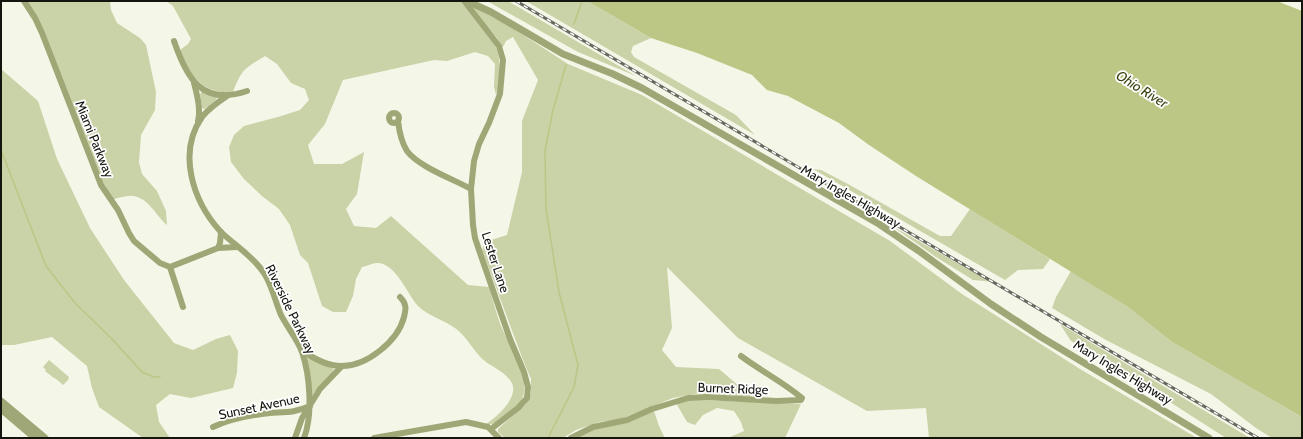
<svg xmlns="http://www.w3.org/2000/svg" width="1303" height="439" font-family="Cabin,sans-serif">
	<rect width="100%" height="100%" fill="#f4f7e7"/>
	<g fill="#cad2a7">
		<path d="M27,1H110L111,10L117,23L140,38L146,45L156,92L155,110L141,135L139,162L142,174L157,191L166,211L167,225C156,216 149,198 133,196C127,195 120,198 114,199L102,181Z"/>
		<path d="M166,1H460L495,45C501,57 502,83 496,95L494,87L495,64L488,56L475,52L447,61L434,60L343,80L325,124L308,145L314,164H342L364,152L357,194L346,209L354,226L376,228L391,216L468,285L489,287C493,300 496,313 501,326C509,345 528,372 524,392C523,402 515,408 508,414C501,419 495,426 486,424C498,416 522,395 510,380C504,372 493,367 486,362C474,353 467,336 455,328C444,320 428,316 418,306C407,294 396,263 377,263C372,263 367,266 362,267L356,279L353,296L346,312H333L322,306L308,263L300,255L290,225L279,209L262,196L244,179L231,162L229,147L234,135L244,126L278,117L300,110L309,100L305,89L291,83L277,64L265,56C244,69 242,69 233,92C201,94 191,76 180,50L188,44L191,39L173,6Z"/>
		<path d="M487,1H508L636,76L578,52Z"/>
		<path d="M526,1H587L592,4L651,38L633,46L631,52L634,57L736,115L755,135Z"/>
		<path d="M466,3L490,14L514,29L568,64L642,95L890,241L962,294L1080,369L1197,438H929L926,408L867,411L738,338L667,267L672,328L662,350L676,367L719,369L752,397L700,393L673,398L621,419L599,422L576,430L563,438H505L498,432V429L526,404L531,393V379L523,360L482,250L485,242L507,235L522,172V121L538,80L513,37L506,41L503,47L497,38Z"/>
		<path d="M1,69L38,101L57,159L90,228L124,280L174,343L193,350L216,339L230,335L238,351L237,373L233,388L191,398L170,394L156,405L159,422L170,438H143L99,407L92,388L87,366L52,337L14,345H1Z"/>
		<path d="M203,91L215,96L217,99L205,109L202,108L200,94Z"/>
		<path d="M813,169L821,170L848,184L940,236H951L970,209L1050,259L1043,269L1018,270L1005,280Z"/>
		<path d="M892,226L977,274L994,282L973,280L936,257Z"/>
		<path d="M1071,271L1128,307L1172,342L1302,417V438H1272L1256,428L1211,394L1106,340L1052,308L1056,297Z"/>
		<path d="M1060,324L1250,438H1226L1120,370L1071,341Z"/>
		<path d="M306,357L334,369C331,377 317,386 312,396Z"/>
		<path d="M49,360L69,377L68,380L63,385L55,378H54L45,371L46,370L43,367Z"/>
		<path d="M685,400H700L801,404L785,438H728L744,431L741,422L734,411L717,408L703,415L695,425L687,422L676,403Z"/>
		<path d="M654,411L659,426L665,438H576L590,429Z"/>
	</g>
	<path fill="#bcc685" d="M587,1H1277L1302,11V417L1172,342L1128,307L916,176L869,145L839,123L788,96L767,90L752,75L697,53L651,38Z"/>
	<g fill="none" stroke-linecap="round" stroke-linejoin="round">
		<g stroke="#bcc685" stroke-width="1.5">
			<path d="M574,24L582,1"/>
			<path d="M1,150L46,266L75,303L112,339L142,372L154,377H160"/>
			<path d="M548,438L574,387L578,365L559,292L546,209L545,151L553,110L566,65"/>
		</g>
		<g stroke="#9fa777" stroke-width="6">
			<path d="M24,1L35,18L42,33L101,185L118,210L129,233L134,241L160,263L170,267L218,248L237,247"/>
			<path d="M464,1L499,46L503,60L500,94L489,123L479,144L474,161L471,189L473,225L475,238L480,253L510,339L524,372L528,387L527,398L518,408L491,429"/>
			<path d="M174,41C187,79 202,106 247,91"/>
			<path d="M194,83C197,95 201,109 198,121"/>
			<path d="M227,96C218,102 209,108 202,117C177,153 193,201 220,231C234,245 253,256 264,273C272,285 275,301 281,315C287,327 298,340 302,352C310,375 313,415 304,438"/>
			<circle cx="394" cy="118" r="5"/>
			<path d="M398,121C399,130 402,143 407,151C419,167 453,179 471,189"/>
			<path d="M218,248L220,243L221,232"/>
			<path d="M170,267L183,307"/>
			<path d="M302,351C314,358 326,366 342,366C367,366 398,341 404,317C406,309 407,304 400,297"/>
			<path d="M213,427C230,419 251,415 270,413C287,412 294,413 310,406"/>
			<path d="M295,438L302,418L320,389L342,366"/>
			<path d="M374,438L466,422L488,427L499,438"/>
			<path d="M571,438L593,427L627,420L652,409L688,398L706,397L777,401L801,400L802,398C783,382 761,371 741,356"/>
		</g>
		<g stroke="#9fa777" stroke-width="7">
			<path d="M467,1L491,12L563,54L613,74L642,88L879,224L919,251L991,304L1041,337L1209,438"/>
			<path d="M1,401L45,438"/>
			<path d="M1,409L35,438"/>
		</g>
		<defs>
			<path id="rail" d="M516,1L1258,438"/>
		</defs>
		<use href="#rail" stroke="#67685f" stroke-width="3"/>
		<use href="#rail" stroke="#fff" stroke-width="1.5" stroke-dasharray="4.5" stroke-linecap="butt"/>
	</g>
	<g text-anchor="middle" stroke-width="3.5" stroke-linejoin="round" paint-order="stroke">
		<g font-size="13" fill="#14150f" stroke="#fff">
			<text transform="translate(95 139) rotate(68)" y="5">Miami Parkway</text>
			<text transform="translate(851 196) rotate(30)" y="5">Mary Ingles Highway</text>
			<text transform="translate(496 262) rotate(72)" y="5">Lester Lane</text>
			<text transform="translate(291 309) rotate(64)" y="5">Riverside Parkway</text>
			<text transform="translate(1123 372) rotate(31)" y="5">Mary Ingles Highway</text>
			<text transform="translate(733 388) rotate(2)" y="5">Burnet Ridge</text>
			<text transform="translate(259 406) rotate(-12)" y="5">Sunset Avenue</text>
		</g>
		<g font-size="14" font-style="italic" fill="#3c4211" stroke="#fff">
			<text transform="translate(1142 89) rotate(32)" y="5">Ohio River</text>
		</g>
	</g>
	<rect width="1303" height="439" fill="none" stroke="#14150f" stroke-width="4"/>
</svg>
